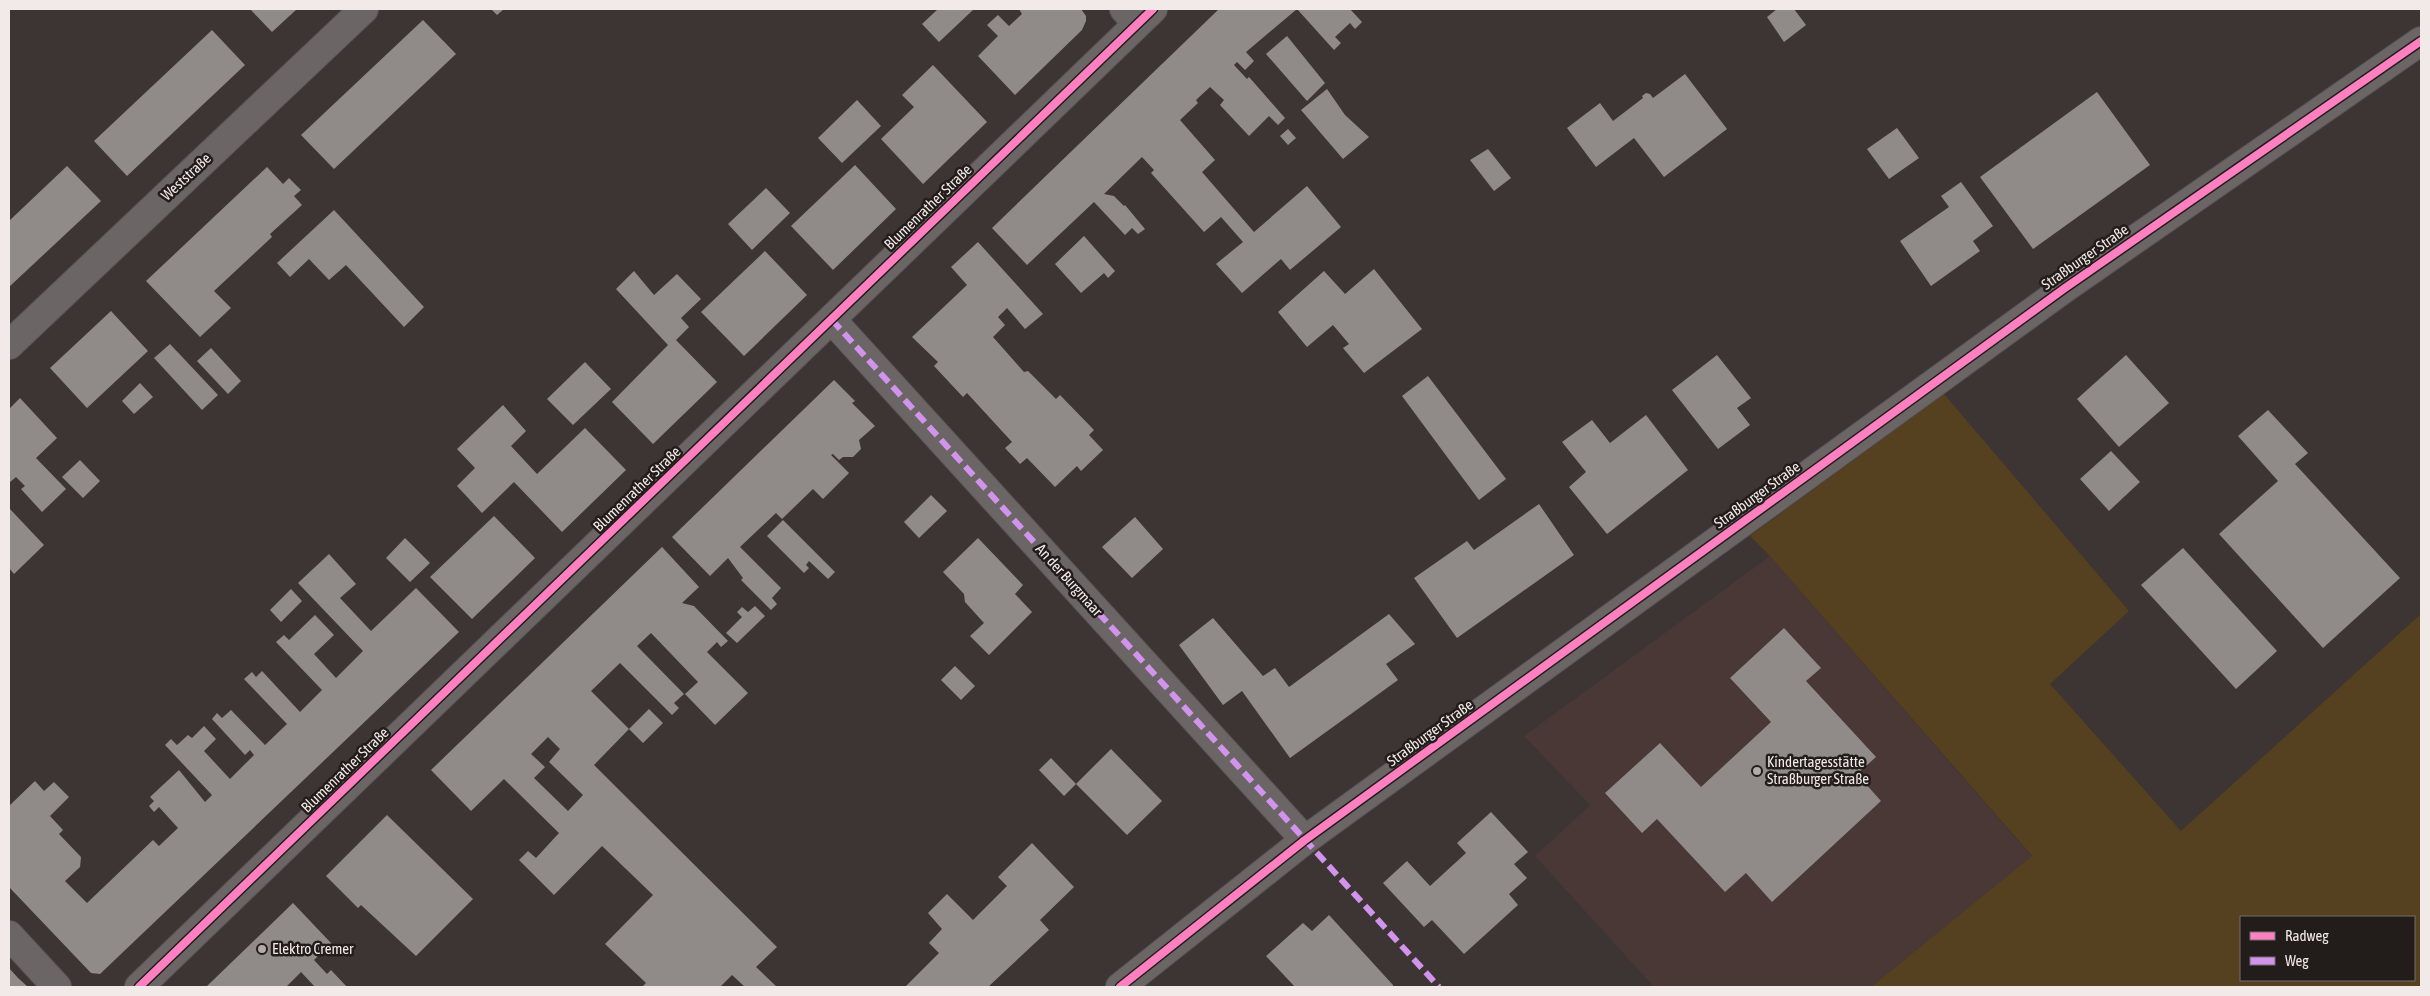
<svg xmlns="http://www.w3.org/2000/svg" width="2430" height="996" font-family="'Asap Condensed',sans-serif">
	<rect width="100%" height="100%" fill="#3c3534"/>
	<path fill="#493835" d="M1770,556L2032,857L1871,987H1654L1535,856L1590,805L1524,736Z"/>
	<path fill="#55411f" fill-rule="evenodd" d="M1944,394L2129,611L2050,684L2181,831L2421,614V987H1871L2032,856L1770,556L1750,536ZM2241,917H2414V980H2241Z"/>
	<g fill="#908b89" fill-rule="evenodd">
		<path d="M250,9H297L272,32Z"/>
		<path d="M491,9H504L497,15Z"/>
		<path d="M938,9H974L939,42L922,24Z"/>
		<path d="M1019,9H1081L1086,16V21L1082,30L1015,95L978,56L998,36L987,25L998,15L1009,26L1022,14Z"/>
		<path d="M1219,9H1350L1362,22L1355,29L1350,23L1335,37L1341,43L1334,50L1297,9L1246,52L1254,61L1245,70L1237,62L1234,65L1247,79L1249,77L1285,118L1278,125L1269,116L1249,136L1220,105L1224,100L1210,87L1196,100L1198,103L1180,120L1215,160L1202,172L1254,232L1307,186L1341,227L1290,270L1281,259L1242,293L1216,264L1243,242L1221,217L1204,232L1151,173L1154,170L1142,157L1104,194L1114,196L1124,206L1125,205L1145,229L1138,234L1132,228L1125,235L1094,202L1027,265L992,228Z"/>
		<path d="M1777,9H1794L1806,25L1784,42L1767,17Z"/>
		<path d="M423,20L456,54L334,169L301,135Z"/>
		<path d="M212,30L245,65L127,176L94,141Z"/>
		<path d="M1287,36L1325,83L1307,101L1266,54Z"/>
		<path d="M933,65L987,122L923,184L881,139L914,107L902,95Z"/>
		<path d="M1685,74L1727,129L1664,177L1634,138L1596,167L1567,128L1600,103L1613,121L1643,98L1642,96L1646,93L1650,94L1653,98Z"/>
		<path d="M1327,89L1345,115L1369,137L1343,159L1301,110Z"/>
		<path d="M2097,92L2150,165L2033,249L1980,177Z"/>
		<path d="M857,100L881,126L842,163L818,138Z"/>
		<path d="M1897,128L1919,158L1889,179L1867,149Z"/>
		<path d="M1288,129L1296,138L1288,145L1280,136Z"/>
		<path d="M1488,149L1511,178L1494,191L1470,160Z"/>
		<path d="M855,165L896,209L833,270L791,226Z"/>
		<path d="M67,166L101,201L9,287V221Z"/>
		<path d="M267,167L283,184L289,178L301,190L294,196L302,205L270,234L272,237L214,291L231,308L200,337L146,281Z"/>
		<path d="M1961,182L1993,226L1973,241L1980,251L1931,286L1900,241L1949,207L1941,196Z"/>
		<path d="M766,188L790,213L752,250L728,224Z"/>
		<path d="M334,210L424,307L404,327L346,265L329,280L309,259L290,277L277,263Z"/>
		<path d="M1084,236L1115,271L1108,278L1104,273L1081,293L1055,264Z"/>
		<path d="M978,242L1043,314L1025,329L1007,308L998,317L1005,325L993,337L1024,372L1028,371L1056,399L1060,395L1094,430L1089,435L1103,450L1081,471L1077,466L1055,487L1027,458L1020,464L1005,448L1012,442L967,393L963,397L934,366L938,362L912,337L967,285L951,267Z"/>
		<path d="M765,251L807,295L744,356L701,312Z"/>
		<path d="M1374,269L1422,329L1364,373L1343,348L1349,344L1333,325L1307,347L1278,312L1324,271L1345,294Z"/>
		<path d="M634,271L654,295L677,274L701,299L681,318L689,327L676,340L717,382L653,444L612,402L668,345L616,289Z"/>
		<path d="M111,311L148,351L87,408L50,368Z"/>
		<path d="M170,344L218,395L202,410L154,358Z"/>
		<path d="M211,348L241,381L228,394L197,361Z"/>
		<path d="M1717,355L1751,398L1737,408L1750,425L1718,449L1672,390Z"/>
		<path d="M2126,355L2169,403L2119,447L2077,399Z"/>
		<path d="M585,362L611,389L573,425L547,399Z"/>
		<path d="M1428,376L1506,479L1479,500L1402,396Z"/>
		<path d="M834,380L855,401L852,403L875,426L859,440L861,449L853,457H843L839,460L833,454L831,455L849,473L823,499L813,489L782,519L776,513L740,547L781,588L772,598L777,604L771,610L741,580L743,578L728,558L710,576L672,537Z"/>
		<path d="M140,383L153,397L134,414L122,401Z"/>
		<path d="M20,398L57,438L36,458L66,489L42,512L21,489L25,486L16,477L9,483V409Z"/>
		<path d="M503,405L526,431L511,446L537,474L585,428L626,470L562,532L514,482L482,513L457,486L475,468L457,449Z"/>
		<path d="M2268,410L2308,453L2295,464L2400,578L2323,648L2219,534L2278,481L2238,436Z"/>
		<path d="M1646,415L1688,470L1607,534L1569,487L1586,472L1562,442L1592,420L1610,443Z"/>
		<path d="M2111,451L2140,482L2109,511L2080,479Z"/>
		<path d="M80,460L100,481L83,498L62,477Z"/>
		<path d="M931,495L947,511L919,538L904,522Z"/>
		<path d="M1539,504L1574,555L1457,638L1414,578L1467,541L1474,550Z"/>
		<path d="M9,508L44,545L14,574L9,568Z"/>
		<path d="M494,516L535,558L472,619L430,577Z"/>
		<path d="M1135,517L1163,549L1132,578L1102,547Z"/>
		<path d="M783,520L835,572L828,579L809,561L806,565L809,568L804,573L767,536Z"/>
		<path d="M405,538L430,563L410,582L386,558Z"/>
		<path d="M978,538L1023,585L1015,594L1032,612L989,655L970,636L984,623L965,602L964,594L943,572Z"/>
		<path d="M662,547L699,587L682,603L694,606L728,641L721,647L717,642L707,652L748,693L715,725L685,694L698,682L651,633L637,646L684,694L674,703L679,708L672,715L620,663L591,691L629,729L649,709L663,723L643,743L629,729L594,765L777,947L756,967L777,987H745L732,975L720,987H642L646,983L605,944L653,895L602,846L554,895L519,860L528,851L536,858L559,833L504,779L471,811L431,770ZM548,737L560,749L549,762L583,795L568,811L534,778L545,767L531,754Z"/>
		<path d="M2183,548L2277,651L2236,689L2141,585Z"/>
		<path d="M329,554L356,584L340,598L371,631L416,588L459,632L100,974L91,973L9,887V806L35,781L44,791L54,782L69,797L50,816L63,830L59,834L81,857L80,867L65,881L87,903L153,840L159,846L178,828L159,807L154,812L149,806L154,801L150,797L179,770L205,802L212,795L165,745L171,739L177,745L188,735L192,738L204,726L216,739L204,751L230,779L254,755L250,750L245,755L212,719L217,713L222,718L231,710L265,745L287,724L244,679L252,672L256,677L262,671L300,712L322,690L276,642L284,635L289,640L315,615L334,635L314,654L336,678L363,651L298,583Z"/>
		<path d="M291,589L302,601L281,622L270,610Z"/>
		<path d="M755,606L765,616L737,643L726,633L742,617L737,612L742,607L748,612Z"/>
		<path d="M1389,614L1415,644L1386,664L1398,680L1290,758L1242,691L1223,705L1179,645L1213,618L1263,676L1275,668L1289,687Z"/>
		<path d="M1784,628L1821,668L1806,681L1876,757L1857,774L1881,801L1772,902L1746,873L1725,892L1657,819L1642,833L1605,793L1660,743L1701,787L1771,722L1730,678Z"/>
		<path d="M955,666L975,686L961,700L941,680Z"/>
		<path d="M1111,749L1162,801L1127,835L1076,784L1064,796L1039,770L1051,758L1076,784Z"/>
		<path d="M1491,812L1528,852L1514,864L1527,878L1509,894L1518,905L1464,954L1432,920L1424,927L1383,883L1407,861L1430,886L1466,853L1457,843Z"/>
		<path d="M387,815L473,899L416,956L361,905L358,908L326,876Z"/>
		<path d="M1032,843L1074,887L1040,920L1049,930L988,987H905L939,953L929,943L942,929L928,913L947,894L973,920L1007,886L998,877Z"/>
		<path d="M293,903L331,943L314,960L327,974L331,970L347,987H315L301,972L286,987H206Z"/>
		<path d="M1329,915L1393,985V987H1295L1266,956L1303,923L1312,931Z"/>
		<path d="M9,968L18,978L28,987H9Z"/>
	</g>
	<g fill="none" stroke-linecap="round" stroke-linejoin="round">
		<defs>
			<g id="minor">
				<path d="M1124,9L1137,23"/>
				<path d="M832,320L1305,840"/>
				<path d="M9,345L364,9"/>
				<path d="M9,935L57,987"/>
				<path d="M1120,987L1305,840L2065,288L2421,41"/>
			</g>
			<path id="tertiary" d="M139,987L1153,9"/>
		</defs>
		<use href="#minor" stroke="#585351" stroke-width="30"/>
		<use href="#tertiary" stroke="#585351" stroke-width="30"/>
		<use href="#minor" stroke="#6b6665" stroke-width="28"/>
		<use href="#tertiary" stroke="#6b6665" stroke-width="28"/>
		<path stroke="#d193ec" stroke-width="6" stroke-dasharray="12 6" stroke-linecap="butt" d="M832,320L1439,987"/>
		<defs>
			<g id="cycleway">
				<path d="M139,987L1153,9"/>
				<path d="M1120,987L1305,840L2065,288L2421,41"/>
			</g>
		</defs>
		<use href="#cycleway" stroke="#221c1b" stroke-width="11"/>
		<use href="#cycleway" stroke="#ff80c0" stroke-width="8"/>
	</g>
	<g fill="#b2aba9" stroke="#221c1b" stroke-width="2">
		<circle cx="1757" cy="771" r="5"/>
		<circle cx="262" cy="949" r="5"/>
	</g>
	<g text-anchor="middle" stroke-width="5" stroke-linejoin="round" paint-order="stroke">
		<g font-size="15" fill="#f2eae8" stroke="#221c1b">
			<text transform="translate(186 177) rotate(-43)" y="5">Weststraße</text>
			<text transform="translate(928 207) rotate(-44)" y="5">Blumenrather Straße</text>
			<text transform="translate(2085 257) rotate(-35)" y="5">Straßburger Straße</text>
			<text transform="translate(637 489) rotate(-44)" y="5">Blumenrather Straße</text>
			<text transform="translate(1757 495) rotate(-36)" y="5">Straßburger Straße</text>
			<text transform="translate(1069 580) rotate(48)" y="5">An der Burgmaar</text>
			<text transform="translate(1430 733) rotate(-36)" y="5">Straßburger Straße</text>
			<text transform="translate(345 770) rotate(-44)" y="5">Blumenrather Straße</text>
		</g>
		<g font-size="15" fill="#f2eae8" stroke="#221c1b" text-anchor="start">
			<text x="1767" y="767">Kindertagesstätte<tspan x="1767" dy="17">Straßburger Straße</tspan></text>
			<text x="272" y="954">Elektro Cremer</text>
		</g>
	</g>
	<rect width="2430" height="996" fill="none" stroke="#f2eae8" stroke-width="20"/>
	<rect x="2240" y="916" width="175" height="65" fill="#221c1b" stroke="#756e6d"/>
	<rect x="2250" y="932" width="25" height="8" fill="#ff80c0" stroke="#756e6d"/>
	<text x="2285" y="941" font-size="15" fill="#f2eae8">Radweg</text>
	<rect x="2250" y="957" width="25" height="8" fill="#d193ec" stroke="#756e6d"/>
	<text x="2285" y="966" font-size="15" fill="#f2eae8">Weg</text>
</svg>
